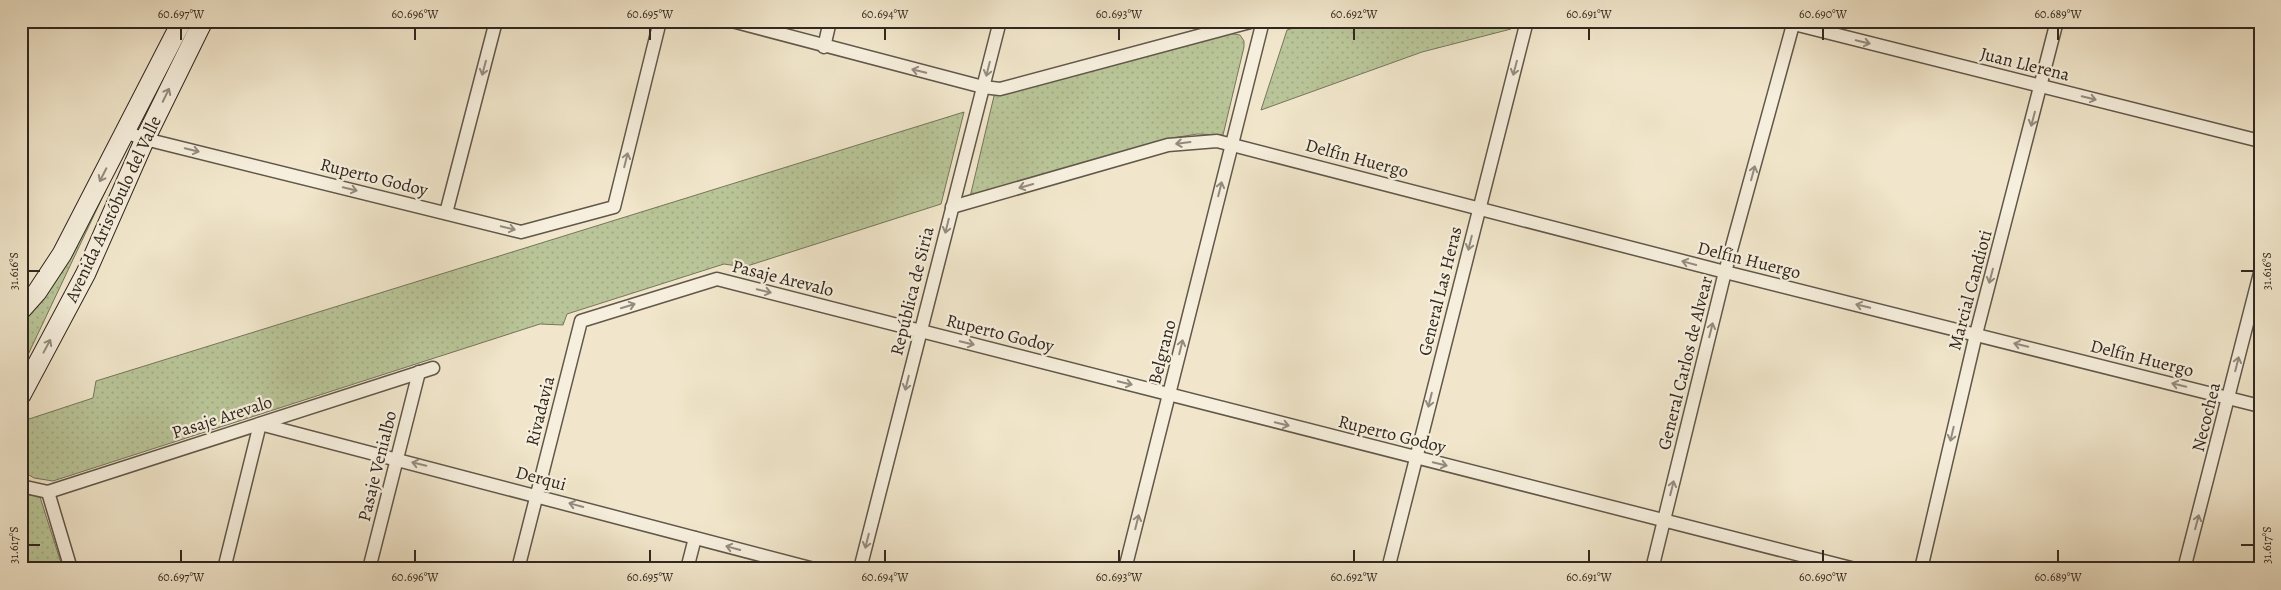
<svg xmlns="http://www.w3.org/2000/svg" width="2281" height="590" font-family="Alegreya,serif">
	<defs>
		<pattern id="grass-dots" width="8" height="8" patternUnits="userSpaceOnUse" patternTransform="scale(1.25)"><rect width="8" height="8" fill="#b9c598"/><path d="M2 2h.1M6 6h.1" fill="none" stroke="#a0a983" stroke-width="1.8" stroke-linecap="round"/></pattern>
	</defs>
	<rect width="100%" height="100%" fill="#f1e6cb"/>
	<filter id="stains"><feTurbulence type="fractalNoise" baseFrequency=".004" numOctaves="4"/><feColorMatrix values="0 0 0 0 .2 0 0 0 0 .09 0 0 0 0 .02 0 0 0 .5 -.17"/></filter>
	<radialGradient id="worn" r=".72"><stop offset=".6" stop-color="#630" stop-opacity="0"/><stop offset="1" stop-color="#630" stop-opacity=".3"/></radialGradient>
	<g fill="url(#grass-dots)" stroke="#75765c">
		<path d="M1317,21H1512L1511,29L1422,52L1261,110L1287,30Z"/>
		<path d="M1228,33L1240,35L1244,41V47L1223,135L1197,134L1166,139L970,197L994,96Z"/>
		<path d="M964,112L941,204L744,267L724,264L567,314L563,325L540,324L53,481L34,478L21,470V424L26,420L93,398L96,381Z"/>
		<path d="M105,192L25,361L21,357V322L65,262Z"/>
		<path d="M21,493L40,497L63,569H21Z"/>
	</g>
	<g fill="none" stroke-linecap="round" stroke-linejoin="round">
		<defs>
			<g id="minor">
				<path d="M732,21L983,87L1000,89L1254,21"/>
				<path d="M1782,21L2260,141"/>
				<path d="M824,47L830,21"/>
				<path d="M125,132L145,139L521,232L614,207L660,21"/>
				<path d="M952,207L1168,145L1217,141L1725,272L2260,406"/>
				<path d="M446,213L496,21"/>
				<path d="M21,486L48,492L433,368"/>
				<path d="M48,492L71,569"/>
				<path d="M224,569L260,424L814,569"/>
				<path d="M369,569L419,372"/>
				<path d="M518,569L581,321L717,279L1855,569"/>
				<path d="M687,569L695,538"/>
				<path d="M860,569L1000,21"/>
				<path d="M1125,569L1263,21"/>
				<path d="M1388,569L1527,21"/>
				<path d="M1652,569L1725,272L1794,21"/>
				<path d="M1921,569L1976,334L2057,21"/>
				<path d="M2184,569L2260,273"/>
			</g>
			<g id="secondary">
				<path d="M21,310L37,292L62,254L182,21"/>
				<path d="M21,395L86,273L145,139L203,21"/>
			</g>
		</defs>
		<use href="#minor" stroke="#61574a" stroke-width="15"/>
		<use href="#secondary" stroke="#31271f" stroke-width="21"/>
		<use href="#minor" stroke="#f6efdd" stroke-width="12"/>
		<use href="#secondary" stroke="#f6efdd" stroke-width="19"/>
	</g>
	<defs><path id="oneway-shaft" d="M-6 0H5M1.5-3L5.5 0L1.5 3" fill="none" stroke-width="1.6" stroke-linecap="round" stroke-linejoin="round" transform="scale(1.25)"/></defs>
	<g stroke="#948b7e">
		<use href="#oneway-shaft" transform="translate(1863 42) rotate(14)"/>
		<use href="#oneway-shaft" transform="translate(484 68) rotate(105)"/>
		<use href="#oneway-shaft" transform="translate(1515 68) rotate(105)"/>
		<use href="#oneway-shaft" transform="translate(988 69) rotate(104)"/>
		<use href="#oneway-shaft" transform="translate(919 71) rotate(-166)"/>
		<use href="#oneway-shaft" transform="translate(166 95) rotate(-64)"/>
		<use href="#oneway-shaft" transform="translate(2089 98) rotate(14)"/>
		<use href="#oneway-shaft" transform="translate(2033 119) rotate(105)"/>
		<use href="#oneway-shaft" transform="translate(1183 143) rotate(173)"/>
		<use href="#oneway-shaft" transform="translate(192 150) rotate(14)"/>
		<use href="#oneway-shaft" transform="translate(626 160) rotate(-76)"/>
		<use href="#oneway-shaft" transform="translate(1753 173) rotate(-75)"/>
		<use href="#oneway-shaft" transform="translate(103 175) rotate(117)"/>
		<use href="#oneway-shaft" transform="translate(1026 186) rotate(164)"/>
		<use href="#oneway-shaft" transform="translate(350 189) rotate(14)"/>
		<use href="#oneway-shaft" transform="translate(1220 189) rotate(-76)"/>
		<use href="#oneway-shaft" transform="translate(947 226) rotate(104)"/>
		<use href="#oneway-shaft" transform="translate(508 228) rotate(14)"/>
		<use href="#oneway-shaft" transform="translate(1470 243) rotate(104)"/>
		<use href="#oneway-shaft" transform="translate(1689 263) rotate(-165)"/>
		<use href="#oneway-shaft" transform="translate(1991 276) rotate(105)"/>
		<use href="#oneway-shaft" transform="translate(764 291) rotate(14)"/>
		<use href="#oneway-shaft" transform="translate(628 306) rotate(-17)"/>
		<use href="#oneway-shaft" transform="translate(1863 306) rotate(-166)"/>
		<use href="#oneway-shaft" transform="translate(1711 330) rotate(-76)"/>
		<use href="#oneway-shaft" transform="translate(967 343) rotate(14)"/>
		<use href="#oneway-shaft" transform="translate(2021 345) rotate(-166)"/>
		<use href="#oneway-shaft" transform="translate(47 346) rotate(-62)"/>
		<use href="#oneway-shaft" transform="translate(1181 347) rotate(-76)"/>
		<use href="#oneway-shaft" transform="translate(2237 364) rotate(-76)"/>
		<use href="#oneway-shaft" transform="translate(907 383) rotate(104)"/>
		<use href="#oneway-shaft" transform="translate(1125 383) rotate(14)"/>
		<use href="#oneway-shaft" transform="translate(2179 385) rotate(-166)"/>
		<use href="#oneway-shaft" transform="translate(1430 400) rotate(104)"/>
		<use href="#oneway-shaft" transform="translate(1282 424) rotate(14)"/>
		<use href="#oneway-shaft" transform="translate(1952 434) rotate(103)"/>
		<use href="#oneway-shaft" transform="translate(419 464) rotate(-166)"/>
		<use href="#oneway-shaft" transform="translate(1440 464) rotate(14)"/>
		<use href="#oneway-shaft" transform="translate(1672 488) rotate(-76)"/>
		<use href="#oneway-shaft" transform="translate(576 505) rotate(-165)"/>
		<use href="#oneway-shaft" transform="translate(1137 522) rotate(-76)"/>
		<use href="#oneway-shaft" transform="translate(2197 522) rotate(-75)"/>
		<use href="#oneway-shaft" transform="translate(867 541) rotate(104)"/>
		<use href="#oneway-shaft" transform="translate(733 548) rotate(-165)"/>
	</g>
	<path fill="none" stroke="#31271f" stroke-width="2" d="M181,28V40M415,28V40M650,28V40M885,28V40M1119,28V40M1354,28V40M1589,28V40M1823,28V40M2058,28V40M28,271H40M2241,271H2254M28,545H40M2241,545H2254M181,550V562M415,550V562M650,550V562M885,550V562M1119,550V562M1354,550V562M1589,550V562M1823,550V562M2058,550V562"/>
	<g text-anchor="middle" stroke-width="4.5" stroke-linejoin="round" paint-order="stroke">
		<g font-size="18" fill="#31271f" stroke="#f6efdd">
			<text transform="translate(2025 64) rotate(14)" y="6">Juan Llerena</text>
			<text transform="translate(1357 158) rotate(15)" y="6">Delfín Huergo</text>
			<text transform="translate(374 177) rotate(14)" y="6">Ruperto Godoy</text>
			<text transform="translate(113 209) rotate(-65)" y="6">Avenida Aristóbulo del Valle</text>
			<text transform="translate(1749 260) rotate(14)" y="6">Delfín Huergo</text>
			<text transform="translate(783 278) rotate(14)" y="6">Pasaje Arevalo</text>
			<text transform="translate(1970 290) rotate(-75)" y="6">Marcial Candioti</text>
			<text transform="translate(912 291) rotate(-76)" y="6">República de Siria</text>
			<text transform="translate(1440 291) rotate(-76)" y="6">General Las Heras</text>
			<text transform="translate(1000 333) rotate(14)" y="6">Ruperto Godoy</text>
			<text transform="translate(1162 352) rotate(-76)" y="6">Belgrano</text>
			<text transform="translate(2142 358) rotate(14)" y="6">Delfín Huergo</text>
			<text transform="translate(1685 363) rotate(-76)" y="6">General Carlos de Alvear</text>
			<text transform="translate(540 411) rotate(-76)" y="6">Rivadavia</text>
			<text transform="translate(222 417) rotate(-18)" y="6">Pasaje Arevalo</text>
			<text transform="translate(2206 417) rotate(-76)" y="6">Necochea</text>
			<text transform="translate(1392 434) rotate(14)" y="6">Ruperto Godoy</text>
			<text transform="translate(377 466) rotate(-76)" y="6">Pasaje Venialbo</text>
			<text transform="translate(541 478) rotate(15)" y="6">Derqui</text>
		</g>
	</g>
	<rect width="2281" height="590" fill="none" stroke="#f1e6cb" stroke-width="55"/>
	<rect x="28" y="28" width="2226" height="534" fill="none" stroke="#31271f" stroke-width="2"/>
	<g font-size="12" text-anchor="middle" fill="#31271f">
		<text x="181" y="18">60.697°W</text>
		<text x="415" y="18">60.696°W</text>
		<text x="650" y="18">60.695°W</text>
		<text x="885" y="18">60.694°W</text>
		<text x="1119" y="18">60.693°W</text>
		<text x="1354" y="18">60.692°W</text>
		<text x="1589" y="18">60.691°W</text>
		<text x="1823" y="18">60.690°W</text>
		<text x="2058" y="18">60.689°W</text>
		<text transform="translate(14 271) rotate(-90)" y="4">31.616°S</text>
		<text transform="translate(2267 271) rotate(-90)" y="4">31.616°S</text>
		<text transform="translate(14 545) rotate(-90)" y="4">31.617°S</text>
		<text transform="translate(2267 545) rotate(-90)" y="4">31.617°S</text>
		<text x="181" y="581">60.697°W</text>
		<text x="415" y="581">60.696°W</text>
		<text x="650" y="581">60.695°W</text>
		<text x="885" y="581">60.694°W</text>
		<text x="1119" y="581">60.693°W</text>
		<text x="1354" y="581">60.692°W</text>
		<text x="1589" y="581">60.691°W</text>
		<text x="1823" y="581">60.690°W</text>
		<text x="2058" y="581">60.689°W</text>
	</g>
	<rect width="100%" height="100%" filter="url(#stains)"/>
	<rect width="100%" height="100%" fill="url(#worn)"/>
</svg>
